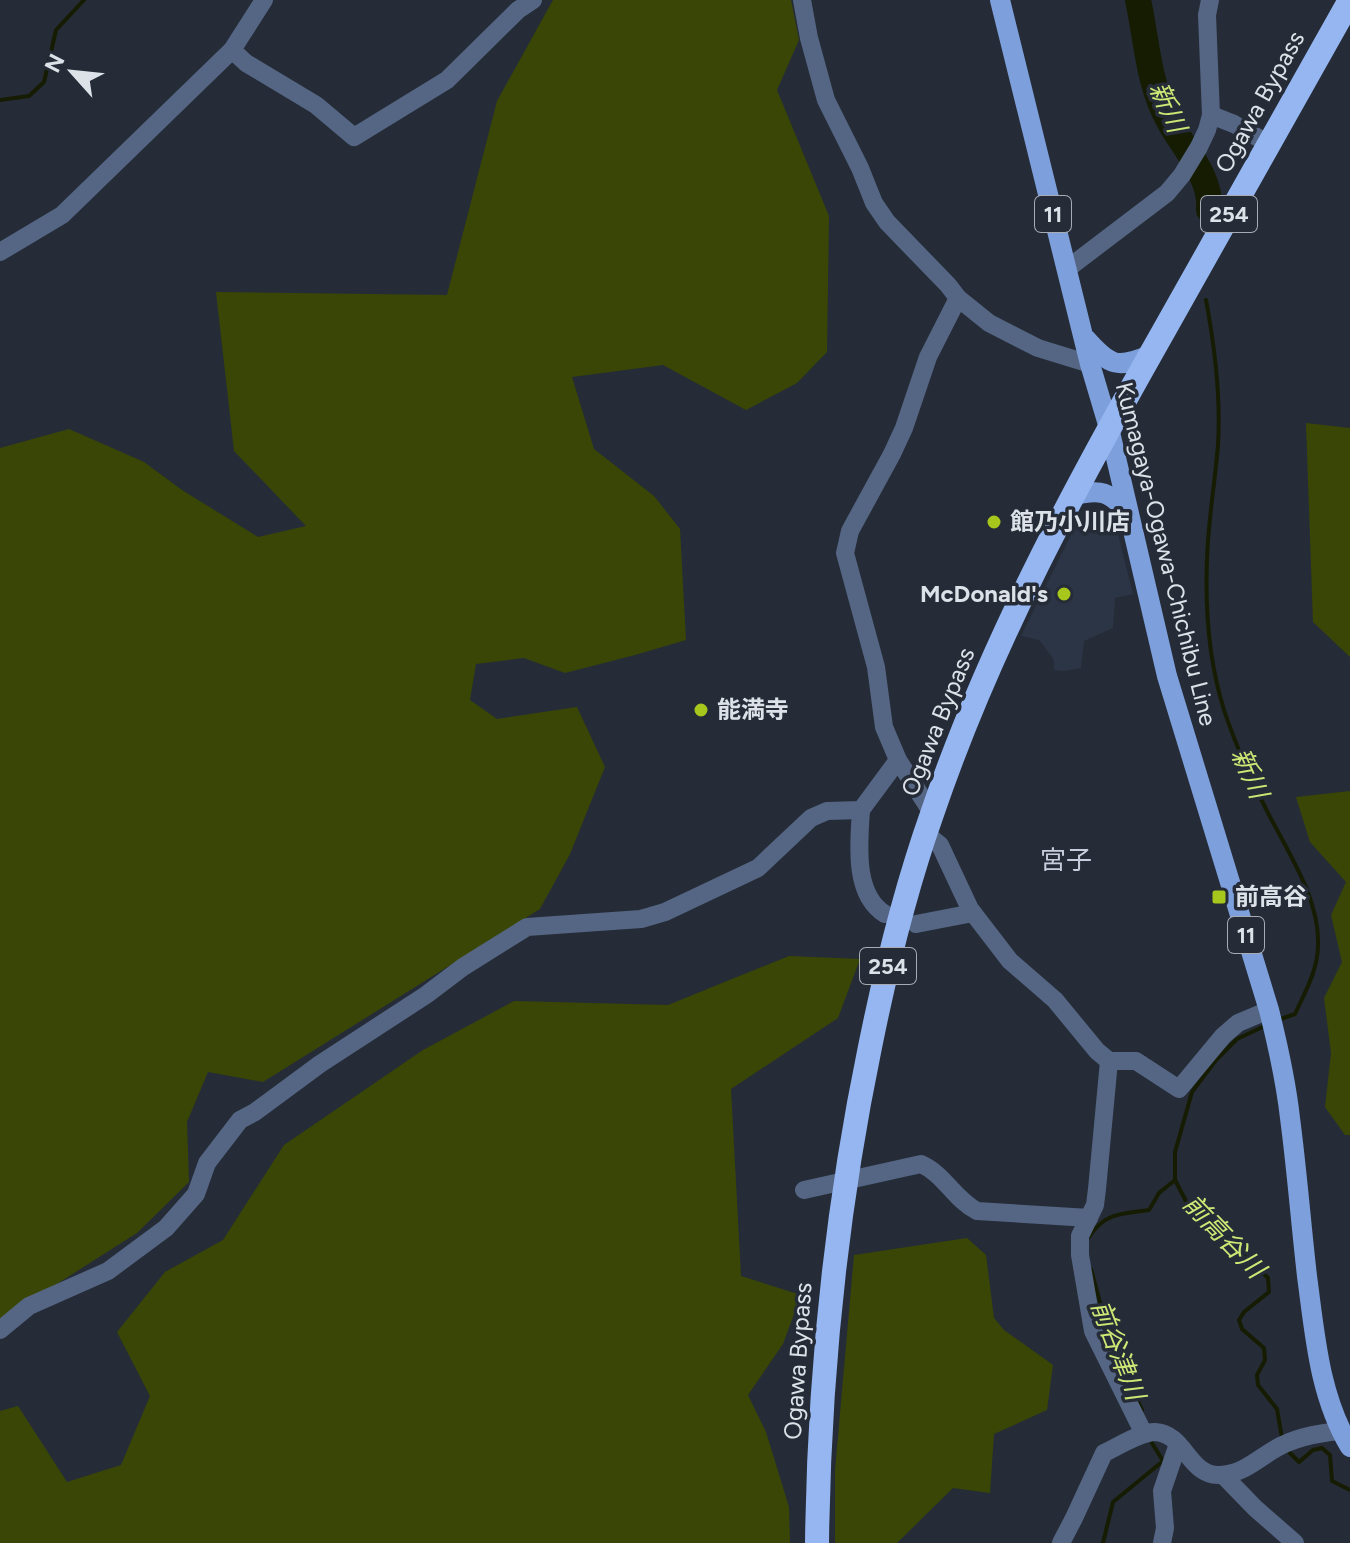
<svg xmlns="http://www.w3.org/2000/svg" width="1350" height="1543" font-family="Figtree,'Noto Sans JP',sans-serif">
	<rect width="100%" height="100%" fill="#252c37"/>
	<path fill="#2b3545" d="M1087,510L1113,515L1133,594L1115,598L1113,628L1084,641L1081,668L1064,671L1054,670V662L1052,657L1039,640L1021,636L1080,517Z"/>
	<g fill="#3a4605">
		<path d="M553,0H791L799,40L777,90L829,216L827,352L797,383L746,410L663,365L572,377L594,449L654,496L680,529L686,640L635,655L565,673L524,658L476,664L470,700L497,719L577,707L605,767L570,854L540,909L263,1082L208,1072L187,1122L189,1182L137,1233L0,1320V448L69,429L144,462L182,490L258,537L306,526L234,451L216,292L447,295L497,101Z"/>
		<path d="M1306,423L1350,428V657L1313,622Z"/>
		<path d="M1350,791V1135H1345L1325,1107L1331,1053L1324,998L1342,962L1331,915L1346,882L1310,842L1296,797Z"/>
		<path d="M789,956L860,959L838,1018L731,1089L741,1276L801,1295L783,1344L748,1395L766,1432L789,1507L790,1543H0V1411L18,1406L67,1482L121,1465L150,1396L117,1332L165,1272L223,1240L284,1145L423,1050L514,1001L668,1005Z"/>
		<path d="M967,1238L986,1255L994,1318L1004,1330L1053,1365L1047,1410L994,1434L990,1493L953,1488L897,1543H835V1470L854,1255Z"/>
	</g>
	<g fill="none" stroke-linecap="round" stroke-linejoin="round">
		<g stroke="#161c02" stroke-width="4">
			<path d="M0,100L29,96L44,82L56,30L84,0"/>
			<path d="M1206,300C1215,348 1221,396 1218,445C1215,483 1208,521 1207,560C1205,610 1209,662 1224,710C1235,743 1249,775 1264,805C1285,848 1320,897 1318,945C1318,970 1305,992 1295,1014L1278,1020"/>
			<path d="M1267,1025L1237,1039L1216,1060L1192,1092L1175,1152V1180L1188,1205L1244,1253L1268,1278L1269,1292L1244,1312L1239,1320L1242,1329L1264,1348L1265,1360L1257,1375L1258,1385L1277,1409L1282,1438"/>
			<path d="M1089,1237C1105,1212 1122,1214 1149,1210L1159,1193L1175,1180"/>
			<path d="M1091,1269L1102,1310L1105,1328L1142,1410"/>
			<path d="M1287,1450L1299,1462L1313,1450L1322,1448L1330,1455L1332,1481L1350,1490"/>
			<path d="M1103,1543L1113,1502L1163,1461L1152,1443L1151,1438"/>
		</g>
		<path stroke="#161c02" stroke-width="26" d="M1138,0C1147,41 1148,84 1169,121C1184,149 1212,177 1209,210"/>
		<g stroke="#556684" stroke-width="18">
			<path d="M802,0L809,38L826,100L860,168L874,203L887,222L948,285L958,298L989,323L1038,348L1090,364"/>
			<path d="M232,50L246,63L316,105L354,137L447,80L518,10L533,0"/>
			<path d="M1211,115L1234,124L1269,144"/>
			<path d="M0,252L62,215L232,50L264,0"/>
			<path d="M1067,269L1167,193L1182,175L1199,147L1207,130L1211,115L1207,15L1210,0"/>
			<path d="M861,810C859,843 853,894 885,914"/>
			<path d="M932,813L898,760L884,727L876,667L845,553L850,531L892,454L904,428L928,357L958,298"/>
			<path d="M925,833L940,845L970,909L1010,961L1055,1000L1097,1051L1109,1061H1136L1179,1089L1223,1036L1238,1023L1269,1010"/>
			<path d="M916,924L973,913"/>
			<path d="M1109,1061L1097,1189L1095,1205L1080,1236V1255L1093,1331L1144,1434"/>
			<path d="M804,1190L921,1164C944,1174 955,1200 977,1211L1089,1218"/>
			<path d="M0,1330L29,1306L108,1271L166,1228L196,1194L207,1163L240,1120L255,1112L320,1064L426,995L463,967L527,927L641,919L665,912L758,868L811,818L827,811L861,810L898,760"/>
			<path d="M1223,1475L1255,1508L1295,1543"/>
			<path d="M1061,1543L1074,1518L1104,1453C1117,1447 1141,1432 1155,1432C1185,1433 1189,1477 1220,1475C1243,1474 1256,1460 1275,1449C1295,1437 1318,1433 1340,1431"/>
			<path d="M1162,1543L1165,1528L1162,1491L1178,1444"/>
		</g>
		<g stroke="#7d9fdc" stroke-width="20">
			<path d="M1000,0L1090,364L1109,428L1167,676L1269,1010C1278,1046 1286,1082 1290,1118C1297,1171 1301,1224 1307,1276C1315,1335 1319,1395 1350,1447"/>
			<path d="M1086,339C1110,366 1117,369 1150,355"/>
			<path d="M1074,495C1100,489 1110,491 1128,513"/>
		</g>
		<path stroke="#95b6f1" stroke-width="24" d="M817,1543C819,1376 836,1211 870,1047C886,968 905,890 932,814C990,643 1077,484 1166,327C1227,218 1289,109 1350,0"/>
	</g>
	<g fill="#a8c71c" stroke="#252c37" stroke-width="3">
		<circle cx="994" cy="522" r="8"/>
		<circle cx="1064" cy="594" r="8"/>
		<circle cx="701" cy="710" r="8"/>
		<rect x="1211" y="889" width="16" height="16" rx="4"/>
	</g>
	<g text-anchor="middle" stroke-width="7" stroke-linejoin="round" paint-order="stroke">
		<g fill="#252c37" stroke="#a6abb4" stroke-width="2">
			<rect x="1035" y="196" width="36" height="36" rx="6"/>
			<rect x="1201" y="196" width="56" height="36" rx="6"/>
			<rect x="1228" y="917" width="36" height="36" rx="6"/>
			<rect x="860" y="948" width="56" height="36" rx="6"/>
		</g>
		<g font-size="22" font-weight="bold" fill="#dde2e9">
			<text x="1053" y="222">11</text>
			<text x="1229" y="222">254</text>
			<text x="1246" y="943">11</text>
			<text x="888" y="974">254</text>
		</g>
		<g font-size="24" fill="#dde2e9" stroke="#252c37">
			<text transform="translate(1260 102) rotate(-61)" y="8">Ogawa Bypass</text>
			<text transform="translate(1166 554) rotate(76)" y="8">Kumagaya-Ogawa-Chichibu Line</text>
			<text transform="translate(938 722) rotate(-68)" y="8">Ogawa Bypass</text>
			<text transform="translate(798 1361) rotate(-86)" y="8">Ogawa Bypass</text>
		</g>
		<g font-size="24" font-weight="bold" fill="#dde2e9" stroke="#252c37" text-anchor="start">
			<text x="1010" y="530">館乃小川店</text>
			<text x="1048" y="602" text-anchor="end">McDonald's</text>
			<text x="717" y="718">能満寺</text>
			<text x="1235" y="905">前高谷</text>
		</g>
		<g font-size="26" font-style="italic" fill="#cde975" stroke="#252c37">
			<text transform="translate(1168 107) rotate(66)" y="9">新川</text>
			<text transform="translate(1250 773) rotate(66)" y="9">新川</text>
			<text transform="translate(1224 1236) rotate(46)" y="9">前高谷川</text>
			<text transform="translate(1118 1350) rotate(69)" y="9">前谷津川</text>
		</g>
		<g font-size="26" fill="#c7cfde" stroke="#252c37">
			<text x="1066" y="869">宮子</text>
		</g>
	</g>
	<g transform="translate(72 72) rotate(297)" stroke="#252c37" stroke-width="6" paint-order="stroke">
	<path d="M0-6L14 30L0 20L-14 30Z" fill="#dde2e9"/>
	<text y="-12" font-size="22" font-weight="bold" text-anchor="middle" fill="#dde2e9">N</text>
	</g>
</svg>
